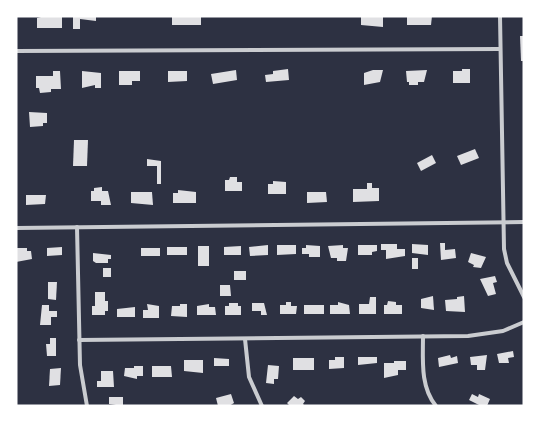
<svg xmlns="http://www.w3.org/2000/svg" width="540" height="422" font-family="Roboto,sans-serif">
	<rect width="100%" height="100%" fill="#2d3142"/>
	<g fill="#e0e0e3">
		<path d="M45,16H62V28H37V18Z"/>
		<path d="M73,16H96V21L80,19V29H73Z"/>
		<rect x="172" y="16" width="29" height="9"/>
		<path d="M361,16H383V27L361,25Z"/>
		<path d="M407,16H432L431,25H407Z"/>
		<path d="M520,36H524V61H521Z"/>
		<path d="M288,69L289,80L266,82L265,75L273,74V71Z"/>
		<path d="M462,69H470V83H453V71H462Z"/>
		<path d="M236,70L237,80L213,84L211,74Z"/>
		<path d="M373,70H383L380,82L364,85V73Z"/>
		<path d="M427,70L424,82H418V85H409V82H407L406,71Z"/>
		<path d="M53,71H60L61,89H51V92L40,93L39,88H36V76H53Z"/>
		<path d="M82,71L101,73V88H95V85L82,88Z"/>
		<path d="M119,71H140V81H132V85H119Z"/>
		<path d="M168,71H187V81L168,82Z"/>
		<path d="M29,112L47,113V123H43V126L30,127Z"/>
		<path d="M74,140H88L87,166H73Z"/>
		<path d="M475,149L479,158L461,165L457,156Z"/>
		<path d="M432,155L436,163L421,171L417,163Z"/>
		<path d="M147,159L161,161V184H157V166H147Z"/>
		<path d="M230,177H237V182H242V191H225V180H229Z"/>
		<path d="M273,181L286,182V194H268V184H273Z"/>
		<path d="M367,183H372V188H379V201L353,202V189H367Z"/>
		<path d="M102,187V191H108L111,205H101V201H91V191H94V188Z"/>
		<path d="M178,190L196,192V203H173V193H178Z"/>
		<path d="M131,192H152L153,205L131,203Z"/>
		<path d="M307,192H326L327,202L307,203Z"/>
		<path d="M26,195H46L45,204L26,205Z"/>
		<path d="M440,243H445V250L455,249L456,258L441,260Z"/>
		<path d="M381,244H397V249H405V256L386,259V250H381Z"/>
		<path d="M412,244L428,245V255L412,253Z"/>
		<path d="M268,245V255L250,256L249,247Z"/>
		<path d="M277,245H296V254L277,255Z"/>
		<path d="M306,245L320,246V257H309V254H302V248H306Z"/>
		<path d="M343,245V248H348L346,261H337V258H331L328,246Z"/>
		<path d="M358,245H377V251L372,252V255H358Z"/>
		<rect x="198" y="246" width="11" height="20"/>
		<path d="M241,246V255H224V247Z"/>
		<path d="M62,247V255L47,256V248Z"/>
		<rect x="167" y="247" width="20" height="8"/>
		<path d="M16,248H27V251H31L32,259L16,262Z"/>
		<rect x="141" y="248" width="19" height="8"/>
		<path d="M93,253L111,255V259H108V263H96L93,261Z"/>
		<path d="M471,253L486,257L481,268L473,267L474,265L468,262Z"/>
		<rect x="412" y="258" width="6" height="11"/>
		<rect x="103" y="268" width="8" height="9"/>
		<rect x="234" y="271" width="12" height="9"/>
		<path d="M495,276L497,282L493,283L496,294L488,296L480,279Z"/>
		<path d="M48,282H57L56,300L48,299Z"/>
		<path d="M220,285H230L231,296H220Z"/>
		<path d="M95,292H105V301H108V311H105V315H92V306H95Z"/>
		<path d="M433,296L434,310L421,308V299Z"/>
		<path d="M464,296L465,312L446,311L445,300L457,299V297Z"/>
		<path d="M370,297H376V314H359V304H369Z"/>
		<path d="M388,301L396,302V305H402V314H384V305H387Z"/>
		<path d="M286,302H291V306H297L296,314H280V305H286Z"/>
		<path d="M338,302L349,305L350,314H330V305H338Z"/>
		<path d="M229,303H238V306H241V315H225V306H229Z"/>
		<path d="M252,303H264L267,315H261V311H252Z"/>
		<path d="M147,304L159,306V318H143V310H148Z"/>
		<path d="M180,304H187V317L171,316L172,306H180Z"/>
		<path d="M209,304V307H215L216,315H197V306Z"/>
		<path d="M42,305H49V311H57V317H51V325H40Z"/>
		<rect x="304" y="305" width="20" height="9"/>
		<path d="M135,307V317H117V309Z"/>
		<path d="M50,338H56V356H47L46,344H50Z"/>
		<path d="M513,351L514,357L508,358L509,363H499L497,354Z"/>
		<path d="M450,355L451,358L457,356L458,363L439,367L438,358Z"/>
		<path d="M487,355L485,370H477V365H471L470,357Z"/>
		<path d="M335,357H344V368L329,369V360H335Z"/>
		<path d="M358,357H377V363L358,365Z"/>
		<path d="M214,358L229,359V366H214Z"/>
		<rect x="293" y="358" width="21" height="12"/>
		<path d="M184,360H203V373L184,371Z"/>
		<path d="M394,361H406V370H398V375L384,378V363H394Z"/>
		<path d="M268,365L279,366L278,379H274V384L266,383Z"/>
		<path d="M134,366H143V376H137V379L124,376L125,368H134Z"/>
		<path d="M152,366H171L172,377H152Z"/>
		<path d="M61,368L60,385L49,386L50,369Z"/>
		<path d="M101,371H113L114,387H97V381H101Z"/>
		<path d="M231,394L234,403L229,406H218L216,398Z"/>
		<path d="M472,394L478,397L479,394L490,399L487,406H481L469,400Z"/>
		<path d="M294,396L298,399L301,397L305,401L303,404L305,406H290L287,403Z"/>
		<path d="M109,397H123V406L109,404Z"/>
	</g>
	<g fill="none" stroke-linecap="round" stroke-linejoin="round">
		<g stroke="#caccd0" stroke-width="4">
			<path d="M500,16L504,249L507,263L524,297"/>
			<path d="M16,51L500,49"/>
			<path d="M77,227L80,365L87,406"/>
			<path d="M16,228L524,222"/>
			<path d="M423,336C423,359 420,387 436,406"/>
			<path d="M245,339L249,377L262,406"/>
			<path d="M79,340L468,336L503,331L524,322"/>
		</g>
	</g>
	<rect width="540" height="422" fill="none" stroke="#ffffff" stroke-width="35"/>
</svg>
